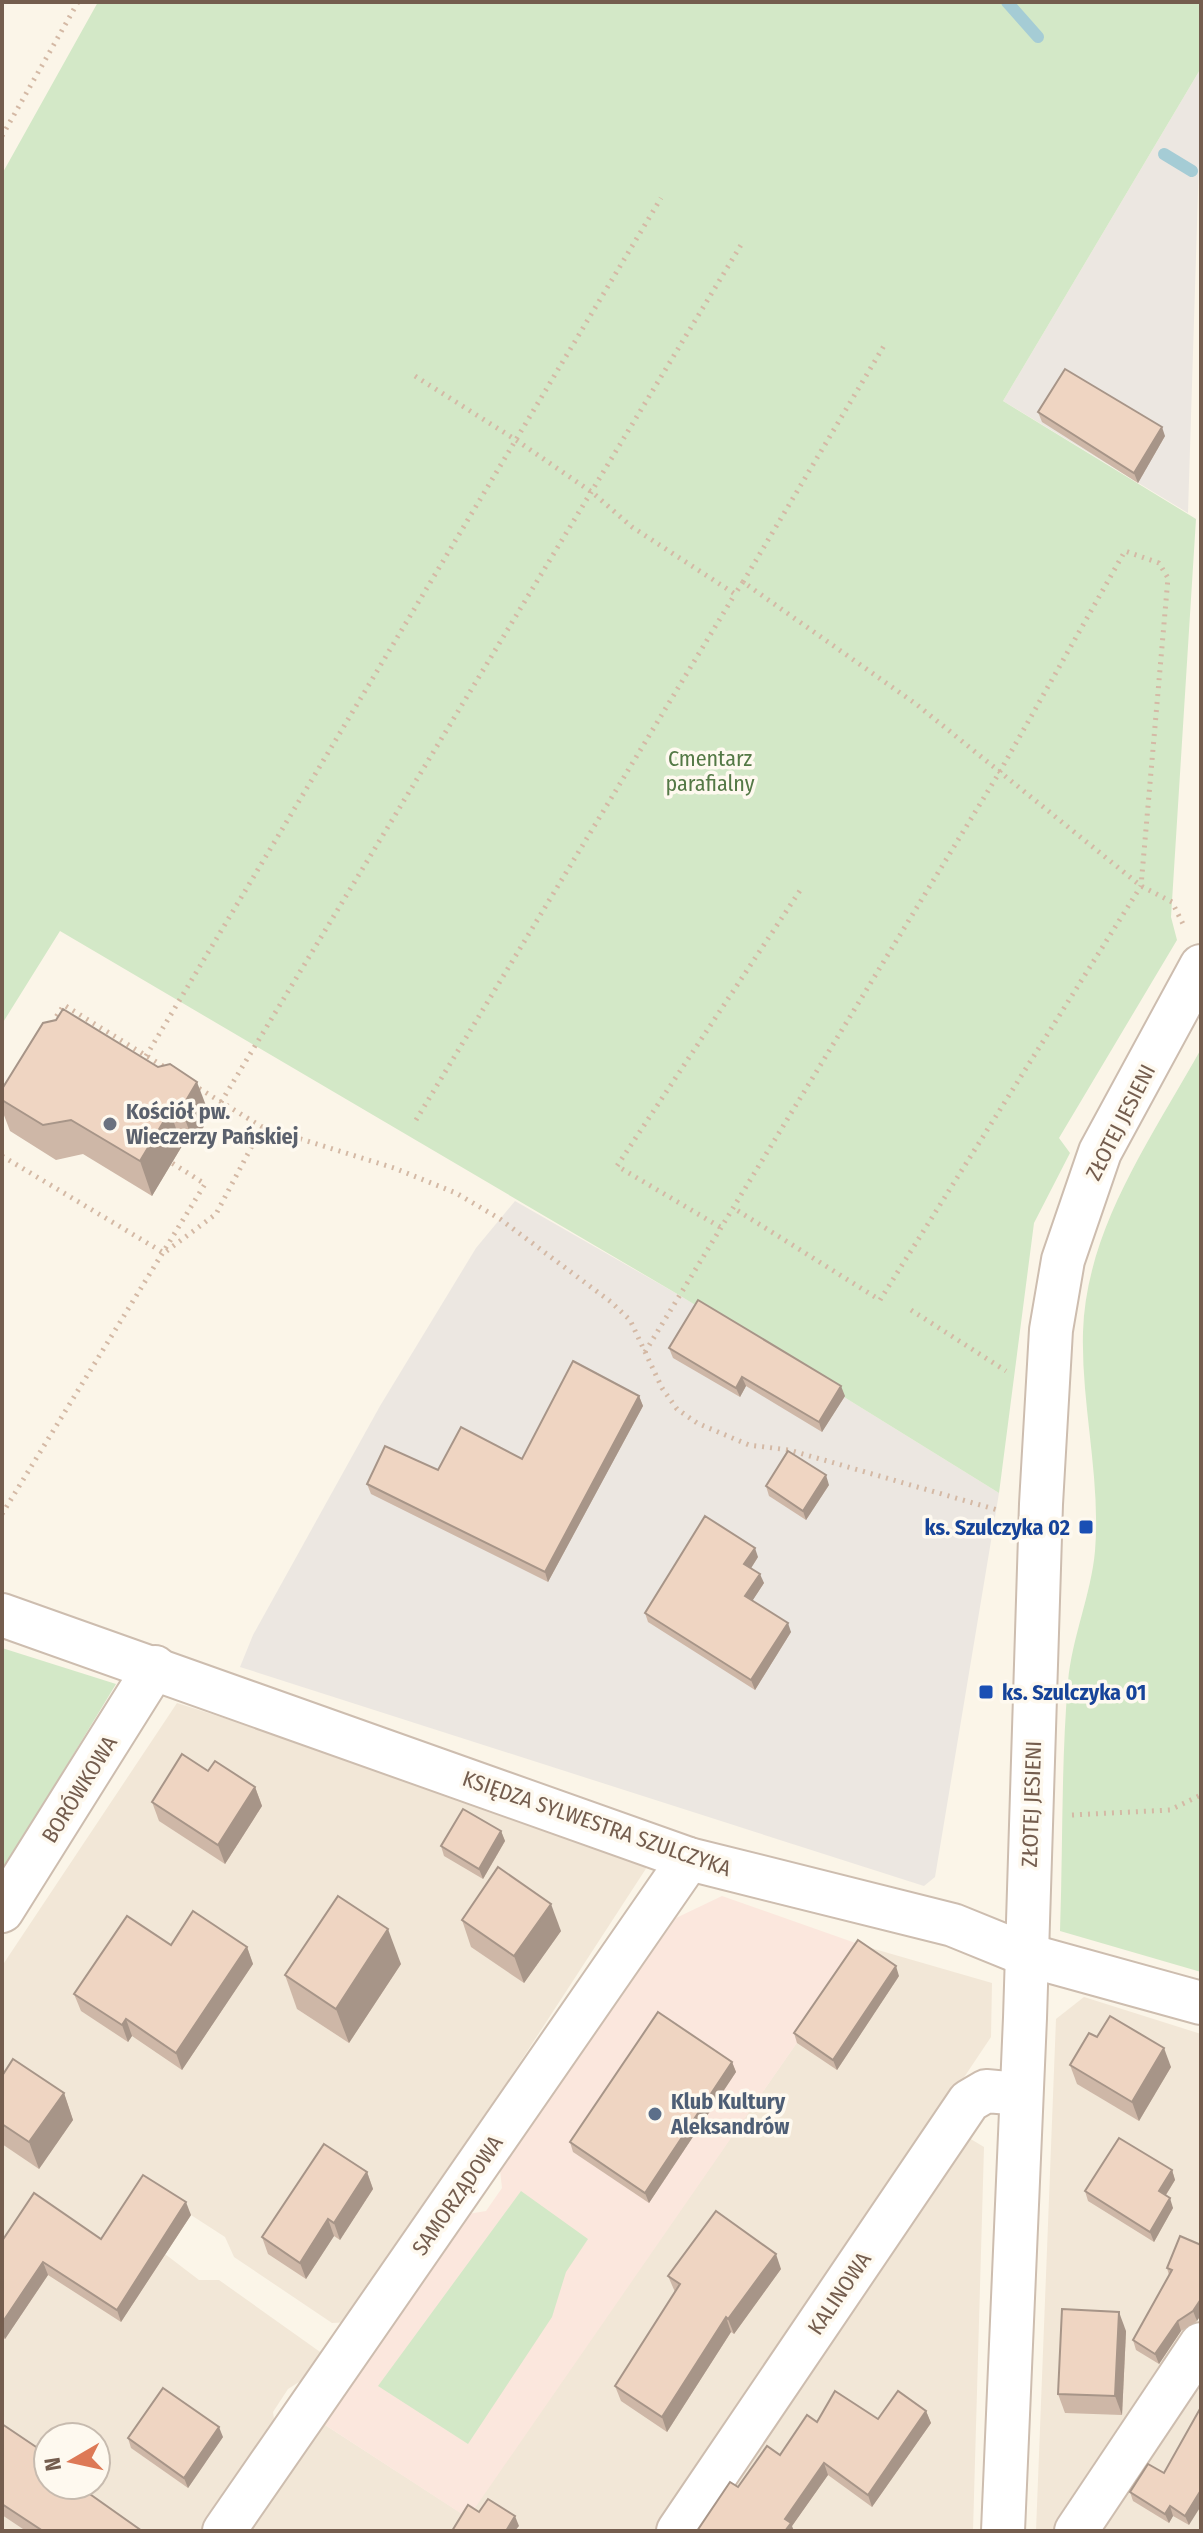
<svg xmlns="http://www.w3.org/2000/svg" width="1203" height="2533" font-family="'Fira Sans Condensed',sans-serif">
	<rect width="100%" height="100%" fill="#fbf5e8"/>
	<g fill="#f2e7d7" fill-rule="evenodd">
		<path d="M177,1703L397,1773L649,1864L351,2322L332,2323L234,2257L225,2237L191,2215L165,2254L199,2280H219L323,2354L310,2375L288,2389L273,2412L275,2426L202,2531H2V1966ZM48,2437H96V2485H48Z"/>
		<path d="M864,1946L992,1983L991,2037L661,2531H243L319,2421L467,2517Z"/>
		<path d="M1084,1997L1201,2034V2315L1061,2531H1036L1056,2019Z"/>
		<path d="M969,2138L984,2147L973,2531H702Z"/>
		<path d="M1201,2368V2531H1091Z"/>
	</g>
	<path fill="#fbe7dd" d="M722,1896L864,1946L468,2518L319,2421L468,2214L486,2211L502,2188L500,2170L676,1918Z"/>
	<g fill="#ece7e1">
		<path d="M1201,68L1199,160L1188,513L1003,401Z"/>
		<path d="M515,1201L679,1295L999,1493L935,1877L924,1886L240,1667L253,1635L380,1406L476,1248Z"/>
	</g>
	<g fill="#d3e8c7">
		<path d="M98,2H1201V68L1003,401L1196,519L1171,917L1177,940L1059,1138L1070,1153L1034,1223L999,1493L679,1295L60,931L2,1024V174Z"/>
		<path d="M1201,1049V1972L1060,1931C1063,1848 1061,1764 1068,1682C1072,1637 1091,1595 1095,1551C1101,1478 1081,1405 1083,1332C1086,1229 1152,1137 1201,1049Z"/>
		<path d="M2,1648L116,1684L2,1872Z"/>
		<path d="M521,2191L588,2239L566,2272L552,2317L468,2444L378,2386Z"/>
	</g>
	<g fill="none" stroke-linecap="round" stroke-linejoin="round">
		<g stroke="#a5ccd5" stroke-width="12">
			<path d="M1007,2L1038,37"/>
			<path d="M1164,154L1192,171"/>
		</g>
		<defs>
			<g id="minor">
				<path d="M2,1615L689,1859L953,1925L1027,1955L1201,2003"/>
				<path d="M2,1911L155,1667"/>
				<path d="M224,2531L689,1859"/>
				<path d="M678,2531L969,2101L986,2091L1021,2094"/>
				<path d="M1003,2531L1025,2018L1041,1504L1051,1330L1063,1260L1100,1152L1201,966"/>
				<path d="M1076,2531L1201,2344"/>
			</g>
		</defs>
		<use href="#minor" stroke="#cdbdaf" stroke-width="46"/>
		<g stroke="#d4b9a5" stroke-width="5" stroke-dasharray="2 6" stroke-linecap="butt">
			<path d="M2,136L78,2"/>
			<path d="M415,376L516,440L593,493L632,527L735,594L743,582L916,704L1141,886L1172,902L1185,928"/>
			<path d="M743,582L885,344"/>
			<path d="M52,1023L64,1005L166,1068"/>
			<path d="M146,1056L661,198"/>
			<path d="M221,1102L741,245"/>
			<path d="M416,1120L735,594"/>
			<path d="M262,1127L394,1168L456,1193L500,1219L611,1302L630,1320L662,1388L677,1409L697,1423L749,1445L789,1450L1001,1511"/>
			<path d="M2,1156L164,1253L216,1214L262,1127L195,1086"/>
			<path d="M720,1227L617,1166L803,886"/>
			<path d="M911,1310L1006,1371"/>
			<path d="M645,1352L999,773L1125,551L1159,563L1168,578L1141,886L880,1300L735,1209"/>
			<path d="M2,1514L205,1184L172,1163"/>
			<path d="M1072,1815L1170,1810L1201,1795"/>
		</g>
		<use href="#minor" stroke="#fff" stroke-width="42"/>
	</g>
	<g fill="#ceb7a7">
		<path d="M1038,412L1165,436L1138,483L1042,422Z"/>
		<path d="M43,1023L210,1116L194,1143L182,1146L152,1196L83,1154L56,1160L10,1131L2,1110V1089Z"/>
		<path d="M669,1348L845,1396L822,1432L746,1386L740,1397L673,1358Z"/>
		<path d="M639,1396L643,1406L548,1582L371,1494L367,1484L438,1470L522,1459Z"/>
		<path d="M829,1485L806,1520L769,1496L766,1486Z"/>
		<path d="M758,1557L751,1568L764,1583L752,1601L791,1632L755,1690L648,1622L645,1613Z"/>
		<path d="M208,1771L255,1787L262,1806L225,1864L159,1821L152,1802Z"/>
		<path d="M501,1831L505,1841L483,1879L444,1856L441,1846Z"/>
		<path d="M462,1920L561,1931L524,1983L471,1947Z"/>
		<path d="M171,1945L247,1947L253,1964L182,2070L132,2036L128,2042L81,2011L74,1994Z"/>
		<path d="M401,1964L349,2043L297,2009L285,1975Z"/>
		<path d="M899,1976L837,2070L797,2043L794,2033Z"/>
		<path d="M1097,2037L1171,2067L1139,2121L1077,2084L1070,2065Z"/>
		<path d="M732,2062L736,2072L649,2203L573,2152L570,2142Z"/>
		<path d="M2,2076L64,2093L73,2120L39,2169L2,2144Z"/>
		<path d="M1172,2170L1175,2180L1166,2195L1173,2208L1154,2242L1088,2201L1085,2191Z"/>
		<path d="M367,2172L373,2189L340,2240L334,2236L306,2279L268,2254L262,2237Z"/>
		<path d="M191,2215L121,2322L48,2275L5,2339L2,2337V2241L101,2239Z"/>
		<path d="M1180,2236L1197,2321L1181,2331L1159,2364L1136,2350L1133,2340L1169,2275L1167,2268Z"/>
		<path d="M781,2269L734,2334L731,2332L667,2432L621,2401L615,2386L675,2292L668,2276Z"/>
		<path d="M1126,2331L1122,2415L1065,2413L1058,2394Z"/>
		<path d="M1201,2407L1189,2525L1173,2516L1169,2523L1133,2501L1130,2492L1164,2473Z"/>
		<path d="M926,2411L931,2423L872,2507L828,2475L792,2526L738,2487L780,2455L817,2422L878,2419Z"/>
		<path d="M2,2424L48,2485L142,2531H26L2,2515Z"/>
		<path d="M223,2437L188,2488L131,2448L128,2438Z"/>
	</g>
	<g fill="#a79588">
		<path d="M1162,427L1165,436L1138,483L1134,473Z"/>
		<path d="M197,1082L210,1116L194,1143L181,1109Z"/>
		<path d="M170,1111L182,1146L152,1196L140,1161Z"/>
		<path d="M742,1377L746,1386L740,1397L736,1388Z"/>
		<path d="M841,1386L845,1396L822,1432L819,1422Z"/>
		<path d="M639,1396L643,1406L548,1582L545,1572Z"/>
		<path d="M826,1475L829,1485L806,1520L803,1511Z"/>
		<path d="M755,1548L758,1557L748,1573L744,1564Z"/>
		<path d="M760,1574L764,1583L749,1606L745,1596Z"/>
		<path d="M788,1623L791,1632L755,1690L751,1680Z"/>
		<path d="M255,1787L262,1806L225,1864L218,1845Z"/>
		<path d="M501,1831L505,1841L483,1879L479,1869Z"/>
		<path d="M551,1904L561,1931L524,1983L514,1956Z"/>
		<path d="M388,1929L401,1964L349,2043L336,2009Z"/>
		<path d="M247,1947L253,1964L182,2070L176,2053Z"/>
		<path d="M896,1966L899,1976L837,2070L833,2060Z"/>
		<path d="M126,2019L132,2036L128,2042L122,2025Z"/>
		<path d="M1164,2048L1171,2067L1139,2121L1132,2102Z"/>
		<path d="M732,2062L736,2072L649,2203L645,2193Z"/>
		<path d="M64,2093L73,2120L39,2169L29,2142Z"/>
		<path d="M1172,2170L1175,2180L1162,2201L1159,2191Z"/>
		<path d="M367,2172L373,2189L340,2240L334,2223Z"/>
		<path d="M1170,2198L1173,2208L1154,2242L1150,2232Z"/>
		<path d="M186,2202L191,2215L121,2322L117,2310Z"/>
		<path d="M328,2219L334,2236L306,2279L300,2263Z"/>
		<path d="M776,2254L781,2269L734,2334L728,2319Z"/>
		<path d="M43,2262L48,2275L5,2339L2,2331V2323Z"/>
		<path d="M1201,2299V2315L1197,2321L1193,2311Z"/>
		<path d="M1119,2312L1126,2331L1122,2415L1115,2396Z"/>
		<path d="M726,2317L731,2332L667,2432L662,2417Z"/>
		<path d="M1178,2321L1181,2331L1159,2364L1155,2354Z"/>
		<path d="M926,2411L931,2423L872,2507L868,2495Z"/>
		<path d="M219,2427L223,2437L188,2488L184,2478Z"/>
		<path d="M824,2463L828,2475L792,2526L794,2531H785V2519Z"/>
		<path d="M1201,2490V2506L1189,2525L1185,2516Z"/>
		<path d="M1170,2506L1173,2516L1169,2523L1165,2514Z"/>
		<path d="M515,2516L519,2526L515,2531H506Z"/>
	</g>
	<g fill="#efd5c2" stroke="#a79588" stroke-width="2">
		<path d="M1065,369L1162,427L1134,473L1038,412Z"/>
		<path d="M63,1009L158,1067L170,1064L197,1082L181,1109L170,1111L140,1161L71,1120L43,1125L2,1100V1089L43,1023L56,1020Z"/>
		<path d="M698,1300L841,1386L819,1422L742,1377L736,1388L669,1348Z"/>
		<path d="M573,1361L639,1396L545,1572L367,1484L385,1446L438,1470L461,1427L522,1459Z"/>
		<path d="M788,1451L826,1475L803,1511L766,1486Z"/>
		<path d="M705,1516L755,1548L744,1564L760,1574L745,1596L788,1623L751,1680L645,1613Z"/>
		<path d="M182,1754L208,1771L215,1761L255,1787L218,1845L152,1802Z"/>
		<path d="M463,1809L501,1831L479,1869L441,1846Z"/>
		<path d="M498,1867L551,1904L514,1956L462,1920Z"/>
		<path d="M338,1896L388,1929L336,2009L285,1975Z"/>
		<path d="M193,1911L247,1947L176,2053L126,2019L122,2025L74,1994L127,1916L171,1945Z"/>
		<path d="M858,1940L896,1966L833,2060L794,2033Z"/>
		<path d="M658,2012L732,2062L645,2193L570,2142Z"/>
		<path d="M1110,2016L1164,2048L1132,2102L1070,2065L1089,2033L1097,2037Z"/>
		<path d="M13,2059L64,2093L29,2142L2,2124V2076Z"/>
		<path d="M1119,2138L1172,2170L1159,2191L1170,2198L1150,2232L1085,2191Z"/>
		<path d="M324,2144L367,2172L334,2223L328,2219L300,2263L262,2237Z"/>
		<path d="M143,2175L186,2202L117,2310L43,2262L2,2323V2241L34,2193L101,2239Z"/>
		<path d="M716,2211L776,2254L728,2319L726,2317L662,2417L615,2386L680,2284L668,2276Z"/>
		<path d="M1180,2236L1201,2245V2299L1193,2311L1178,2321L1155,2354L1133,2340L1172,2270L1167,2268Z"/>
		<path d="M1062,2309L1119,2312L1115,2396L1058,2394Z"/>
		<path d="M163,2388L219,2427L184,2478L128,2438Z"/>
		<path d="M835,2391L878,2419L898,2391L926,2411L868,2495L824,2463L785,2519L791,2523L785,2531H697L730,2482L738,2487L767,2446L780,2455L807,2415L817,2422Z"/>
		<path d="M1201,2407V2490L1185,2516L1170,2506L1165,2514L1130,2492L1148,2464L1164,2473Z"/>
		<path d="M2,2424L48,2455V2458L45,2462L48,2464V2485H77L142,2531H43L2,2504Z"/>
		<path d="M488,2499L515,2516L506,2531H452L468,2505L479,2512Z"/>
	</g>
	<circle fill="#6b7280" stroke="#fef9ef" stroke-width="3" cx="110" cy="1124" r="8"/>
	<g fill="#1a4fb4" stroke="#fef9ef" stroke-width="3">
		<rect x="1078" y="1519" width="16" height="16" rx="4"/>
		<rect x="978" y="1684" width="16" height="16" rx="4"/>
	</g>
	<circle fill="#5c6f8a" stroke="#fef9ef" stroke-width="3" cx="655" cy="2114" r="8"/>
	<g text-anchor="middle" stroke-width="7" stroke-linejoin="round" paint-order="stroke">
		<g font-size="22" fill="#547946" stroke="#fef9ef">
			<text x="710" y="766">Cmentarz<tspan x="710" dy="25">parafialny</tspan></text>
		</g>
		<g font-size="22" font-weight="bold" fill="#5b616d" stroke="#fef9ef" text-anchor="start">
			<text x="126" y="1119">Kościół pw.<tspan x="126" dy="25">Wieczerzy Pańskiej</tspan></text>
		</g>
		<g font-size="22" fill="#745d4e" stroke="#fef9ef">
			<text transform="translate(1120 1122) rotate(-63)" y="8">ZŁOTEJ JESIENI</text>
			<text transform="translate(79 1789) rotate(-58)" y="8">BORÓWKOWA</text>
			<text transform="translate(1031 1804) rotate(-88)" y="8">ZŁOTEJ JESIENI</text>
			<text transform="translate(597 1823) rotate(19)" y="8">KSIĘDZA SYLWESTRA SZULCZYKA</text>
			<text transform="translate(457 2195) rotate(-55)" y="8">SAMORZĄDOWA</text>
			<text transform="translate(839 2293) rotate(-56)" y="8">KALINOWA</text>
		</g>
		<g font-size="22" font-weight="bold" fill="#164399" stroke="#fef9ef" text-anchor="end">
			<text x="1070" y="1535">ks. Szulczyka 02</text>
			<text x="1002" y="1700" text-anchor="start">ks. Szulczyka 01</text>
		</g>
		<g font-size="22" font-weight="bold" fill="#4e5e75" stroke="#fef9ef" text-anchor="start">
			<text x="671" y="2109">Klub Kultury<tspan x="671" dy="25">Aleksandrów</tspan></text>
		</g>
	</g>
	<rect width="1203" height="2533" fill="none" stroke="#745d4e" stroke-width="8"/>
	<g transform="translate(72 2461) rotate(261)"><circle r="38" fill="#fef9ef" stroke="#c7bbaf" stroke-width="2"/>
	<path d="M0-6L14 30L0 20L-14 30Z" fill="#dd7956"/>
	<text y="-12" font-size="22" font-weight="bold" text-anchor="middle" fill="#745d4e">N</text>
	</g>
</svg>
